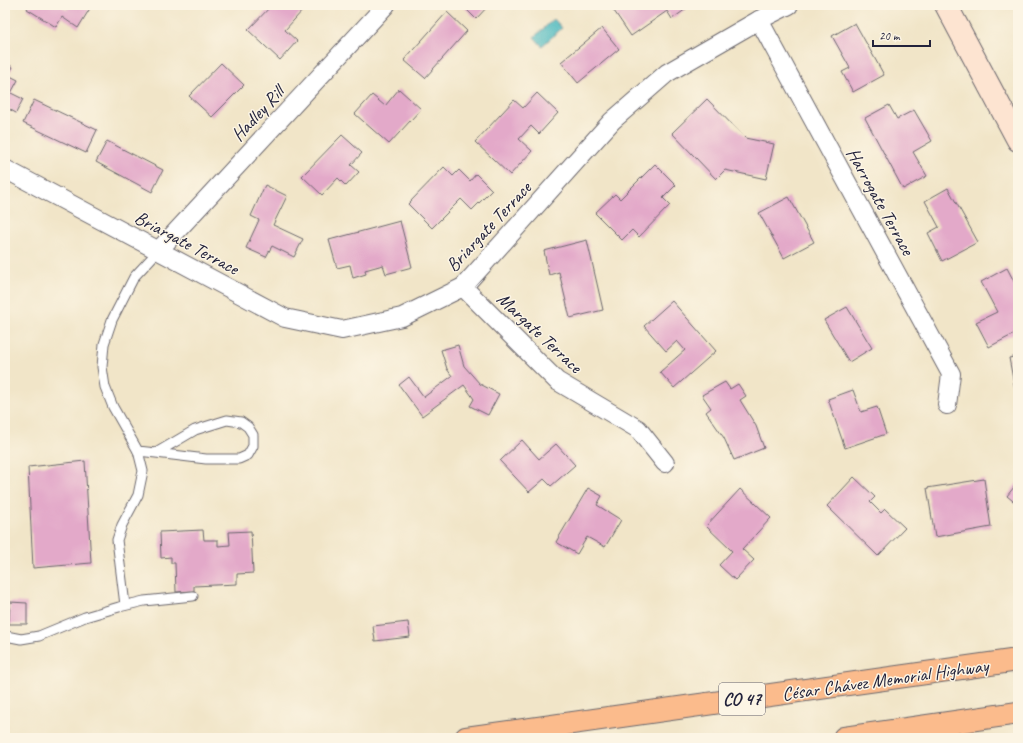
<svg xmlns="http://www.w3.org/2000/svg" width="1023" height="743" font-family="Caveat,sans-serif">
	<rect width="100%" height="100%" fill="#fcf5e5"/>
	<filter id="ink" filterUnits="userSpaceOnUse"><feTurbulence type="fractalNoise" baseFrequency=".025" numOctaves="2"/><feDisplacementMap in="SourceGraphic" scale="8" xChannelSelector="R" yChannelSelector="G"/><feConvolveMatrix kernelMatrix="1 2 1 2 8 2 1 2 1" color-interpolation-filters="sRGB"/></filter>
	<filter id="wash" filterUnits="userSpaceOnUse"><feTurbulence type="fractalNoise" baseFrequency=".012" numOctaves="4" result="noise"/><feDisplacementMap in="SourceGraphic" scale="16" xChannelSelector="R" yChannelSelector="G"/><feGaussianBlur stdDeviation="0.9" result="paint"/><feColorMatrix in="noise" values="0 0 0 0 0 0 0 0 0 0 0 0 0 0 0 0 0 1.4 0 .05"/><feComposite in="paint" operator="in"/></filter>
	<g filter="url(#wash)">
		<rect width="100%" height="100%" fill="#f1e5c8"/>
		<path fill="#47b7be" stroke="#346c7c" d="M554,19L562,28L542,46L534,37Z"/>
		<g id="blocks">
			<g fill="#e3a9c9">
				<path d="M29,5H60L67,10L70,5H92L78,28L62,17L56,27L27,9Z"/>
				<path d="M272,5H297L303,10L285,30L297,41L280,60L248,30Z"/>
				<path d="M462,5H489L476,19Z"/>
				<path d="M610,5H683L686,9L672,19L667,11L631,36Z"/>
				<path d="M447,12L467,31L425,78L404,60Z"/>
				<path d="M855,23L884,75L853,92L842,72L850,68L832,36Z"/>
				<path d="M602,28L619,49L578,83L561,62Z"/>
				<path d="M5,63L13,67L8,75L18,80L11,93L23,99L16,113L7,108L5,111Z"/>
				<path d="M221,63L244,85L212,117L189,96Z"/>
				<path d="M399,89L421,109L389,144L355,114L372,95L385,106Z"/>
				<path d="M537,93L558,113L539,134L531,126L519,139L532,151L510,175L475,142L514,100L523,108Z"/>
				<path d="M707,99L745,138L774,144L766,179L725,170L716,179L672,133Z"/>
				<path d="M34,100L97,130L86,153L23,123Z"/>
				<path d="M889,105L897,119L914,110L932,141L913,152L927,176L903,189L865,118Z"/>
				<path d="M342,135L362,153L351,165L359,172L346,186L338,178L322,195L302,176Z"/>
				<path d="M107,141L163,170L152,192L96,162Z"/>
				<path d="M655,164L676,185L663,198L670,205L639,237L632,230L622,240L595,213L615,194L620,199Z"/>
				<path d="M444,167L453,176L459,170L470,181L476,174L492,190L472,210L461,199L432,228L408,204Z"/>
				<path d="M265,185L287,196L273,225L303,239L294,257L272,246L266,257L246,248L259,220L251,216Z"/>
				<path d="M948,188L978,242L942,261L928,233L939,227L925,201Z"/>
				<path d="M789,197L814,242L784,258L759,213Z"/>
				<path d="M400,221L412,267L386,274L383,265L365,270L366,274L353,278L350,265L337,268L329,240Z"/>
				<path d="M587,240L603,310L570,318L559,272L549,275L544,251Z"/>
				<path d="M1007,268L1018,289V332L989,347L976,322L997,312L981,282Z"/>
				<path d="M672,301L716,351L674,388L660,372L685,350L677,341L666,351L644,326Z"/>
				<path d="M847,307L872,348L849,362L824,320Z"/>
				<path d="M458,345L464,366L480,384L499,394L488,415L470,406L474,399L464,385L422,416L399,385L409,377L424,397L452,376L447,369L441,350Z"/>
				<path d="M1018,356V400H1017L1009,358Z"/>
				<path d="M725,382L730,389L738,384L746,396L740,400L756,426L764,448L734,460L724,438L706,412L711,408L702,395Z"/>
				<path d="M853,390L861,412L877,407L886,434L845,448L828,399Z"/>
				<path d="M522,440L539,459L556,444L575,465L551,486L544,479L529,492L500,461Z"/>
				<path d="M85,461L91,563L33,568L28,467Z"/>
				<path d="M854,477L875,497L870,502L881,513L885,509L905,528L878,556L827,506Z"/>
				<path d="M984,479L991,527L935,537L927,488Z"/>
				<path d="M1018,482V505L1007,496Z"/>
				<path d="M588,488L602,496L597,505L621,520L605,547L587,537L577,554L556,542Z"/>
				<path d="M740,489L771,518L742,549L754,560L735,580L719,565L732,551L706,526Z"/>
				<path d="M203,530L204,540H218V546L230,545L229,532L251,531L253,573L237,574V584L194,586V591L176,592L175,563H171V557L161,558L160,532Z"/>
				<path d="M10,602L27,603V624H9Z"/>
				<path d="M408,622L410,637L375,641L373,626Z"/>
			</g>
		</g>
	</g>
	<g filter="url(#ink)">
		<use href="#blocks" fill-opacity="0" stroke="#6a666c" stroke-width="1"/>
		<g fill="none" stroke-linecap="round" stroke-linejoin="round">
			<defs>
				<g id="lane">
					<path d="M156,453L195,430L227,420L241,422L248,427L253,435V446L248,455L239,459H206L156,453L138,451L113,407L105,387L102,367L104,344L112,320L134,277L159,250"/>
					<path d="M125,605L117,540L122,525L138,495L143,471L138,451"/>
					<path d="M5,635L6,636L21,639L39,636L85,617L119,607L144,601L193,596"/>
				</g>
				<g id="street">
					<path d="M759,20L951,374L947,405"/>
					<path d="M5,169L285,318L342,330L402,317L463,287L612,121L667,73L759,20L789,5"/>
					<path d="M159,250L386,5"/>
					<path d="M463,287L557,381L638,429L665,463"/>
				</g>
				<path id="secondary" d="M946,5L1018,140"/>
				<g id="highway">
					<path d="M466,738L1018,660"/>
					<path d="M844,738L1018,713"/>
				</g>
			</defs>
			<use href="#lane" stroke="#6a666c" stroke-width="11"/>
			<use href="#street" stroke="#6a666c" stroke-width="20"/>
			<use href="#secondary" stroke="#6a666c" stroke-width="24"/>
			<use href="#highway" stroke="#6a666c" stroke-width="24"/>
			<use href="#lane" stroke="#fff" stroke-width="9"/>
			<use href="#street" stroke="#fff" stroke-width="18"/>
			<use href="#secondary" stroke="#fde4d1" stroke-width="22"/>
			<use href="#highway" stroke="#fbbb8c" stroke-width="22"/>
		</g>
	</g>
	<g text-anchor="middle" stroke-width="3" stroke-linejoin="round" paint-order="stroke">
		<rect fill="#fcf5e5" stroke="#63616e" stroke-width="1" x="719" y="683" width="46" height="32" rx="3"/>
		<g font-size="18" font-weight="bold" fill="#22223b">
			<text x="742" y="705">CO 47</text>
		</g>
		<g font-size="19" fill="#22223b" stroke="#fcf5e5">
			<text transform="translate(257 113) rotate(-47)" y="7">Hadley Rill</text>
			<text transform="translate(881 201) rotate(61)" y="7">Harrogate Terrace</text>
			<text transform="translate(488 226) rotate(-47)" y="7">Briargate Terrace</text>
			<text transform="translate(187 242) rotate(28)" y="7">Briargate Terrace</text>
			<text transform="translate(540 332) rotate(43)" y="7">Margate Terrace</text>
			<text transform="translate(885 679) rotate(-8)" y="7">César Chávez Memorial Highway</text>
		</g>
	</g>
	<rect width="1023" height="743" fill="none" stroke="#fcf5e5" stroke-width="20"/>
	<path d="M873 40v6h57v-6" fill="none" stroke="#22223b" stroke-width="2"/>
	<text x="879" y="40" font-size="12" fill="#22223b" stroke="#fcf5e5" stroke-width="3" paint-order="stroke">20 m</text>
</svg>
